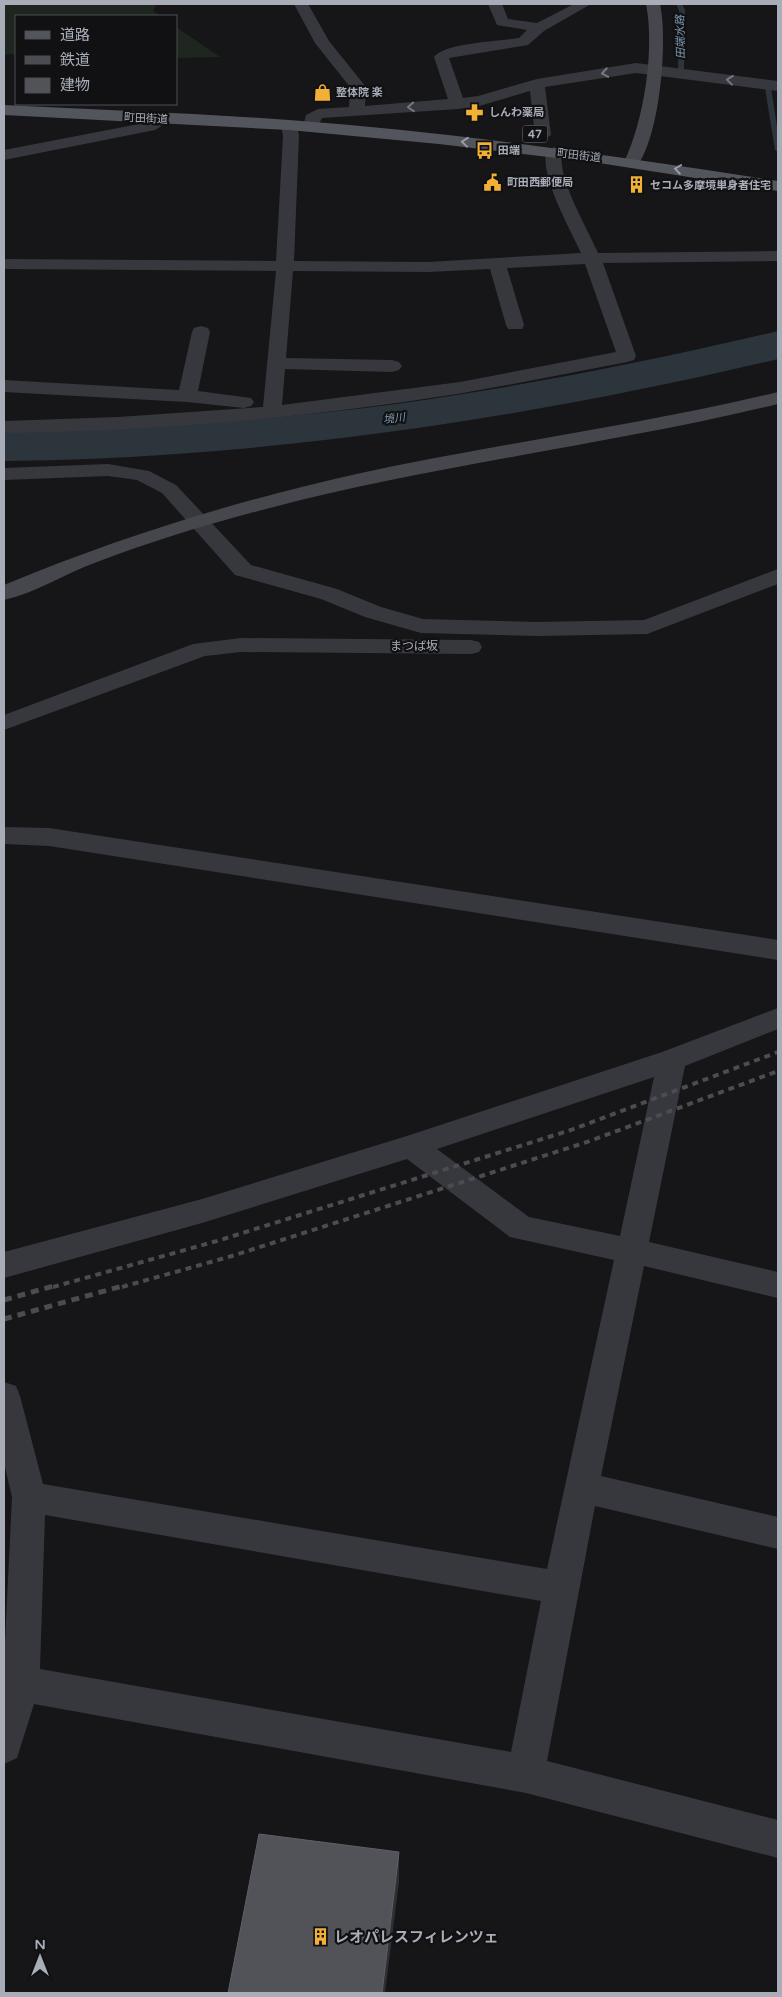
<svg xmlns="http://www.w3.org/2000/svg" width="782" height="1997" font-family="'Varela Round','Noto Sans JP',sans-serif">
	<rect width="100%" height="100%" fill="#161618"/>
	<g fill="#1e261f">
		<path d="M4,4H157L153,11L161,16H16V54L4,55Z"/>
		<path d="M176,27L220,57L176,58Z"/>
	</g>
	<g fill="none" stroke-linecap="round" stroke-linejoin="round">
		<g fill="#2c353c" fill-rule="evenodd">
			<path d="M676,4H682L685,10L684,69L681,71L678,69L679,10Z"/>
			<path d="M768,86L771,88L778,133V152L775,150L765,88Z"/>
		</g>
		<path fill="#2c353c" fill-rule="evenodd" d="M778,331V359C524,419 266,458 4,461V432C135,429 266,421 396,404C525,386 651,361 778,331Z"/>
		<g fill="#37383d" fill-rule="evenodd">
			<path d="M294,4H308L329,41L366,87L365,106L448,99L434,57C443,43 500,41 519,38L527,30L497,25L488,4H502L508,19L537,23L574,4H591L544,31L528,45L449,58L463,98L478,96L537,79L636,63L778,81V91L636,73L545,87L551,135L543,140L535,135L530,91L479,106L458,109L322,118L318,126L312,128L304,123L306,115L318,109L349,107L350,87L315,43Z"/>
			<path d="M164,114L172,119L155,130L4,160V150L144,123Z"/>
			<path d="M289,120L297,125L299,136L294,261L428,262L581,253C570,228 541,179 546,152L554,147L562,152C557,179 587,227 598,253L778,251V261L603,263L636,356L634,360L627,362C553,376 479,392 404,402C272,421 137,431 4,433V421L118,417L263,407L276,271L4,269V259L276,261L283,136L281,125ZM585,264L616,352L460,382L282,405L285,369L392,372L399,370L402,366L399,362L392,360L286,358L293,271L428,272L490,269L506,325L508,329H522L524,325L507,268Z"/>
			<path d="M201,326L208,328L210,332L198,391L251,398L254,402L251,406L244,408L187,402L4,392V380L179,390L192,332L194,328Z"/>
			<path d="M108,464L149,471L176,485L251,565L337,589L381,607L423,619L537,622L644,620L778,569V584L647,634L537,636L421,633L365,617L321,599L235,575L162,493L137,480L108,476L4,480V468Z"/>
			<path d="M241,638L471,640L479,642L482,647L479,652L471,654L241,652L205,656L4,730V715L193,644Z"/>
			<path d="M4,827L49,828L778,940V960L49,846L4,844Z"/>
			<path d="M778,1008V1029L685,1066L649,1242L778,1272V1298L644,1266L601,1476L778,1517V1549L595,1506L547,1761L778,1820V1858L526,1793L34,1704L17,1758L4,1764V1662L12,1497L4,1463V1382L16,1386L20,1396L43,1484L547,1569L614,1260L510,1237L407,1159L202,1223L4,1278V1252L202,1199L410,1135L662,1052ZM654,1077L620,1236L529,1217L437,1149ZM45,1515L541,1601L511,1752L40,1669Z"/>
		</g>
		<g fill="#45474d" fill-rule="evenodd">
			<path d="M646,4H660C668,42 660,133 638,165L632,167L624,162C644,121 655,49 646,4Z"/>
			<path d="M778,392V404C610,445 437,464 270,508C211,523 153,541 97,562C66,573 36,593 4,600V585C117,538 232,502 352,475C493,444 637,426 778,392Z"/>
		</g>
		<path fill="#53555c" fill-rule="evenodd" d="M4,105C99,110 194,113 289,120C453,132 616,156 778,181V191L599,163L439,144L289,130L4,115Z"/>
		<g stroke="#4a4c52" stroke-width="4" stroke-dasharray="6 5" stroke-linecap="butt">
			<path d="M53,1287L217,1241L571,1130L778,1052"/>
			<path d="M122,1287L232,1256L587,1142L778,1071"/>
		</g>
		<g stroke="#4a4c52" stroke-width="5" stroke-dasharray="8 6" stroke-linecap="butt">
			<path d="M4,1300L57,1285"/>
			<path d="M4,1319L126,1285"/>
		</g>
	</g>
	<path fill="#2f3033" d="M399,1852V1881L385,1993H382Z"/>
	<path fill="#525359" stroke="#5f6168" d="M259,1834L399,1852L382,1993H228Z"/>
	<defs><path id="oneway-chevron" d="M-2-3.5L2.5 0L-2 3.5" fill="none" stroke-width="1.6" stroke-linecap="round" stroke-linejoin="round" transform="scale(1.25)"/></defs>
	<g stroke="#757881">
		<use href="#oneway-chevron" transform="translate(605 73) rotate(171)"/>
		<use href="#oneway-chevron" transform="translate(730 80) rotate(-173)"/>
		<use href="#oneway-chevron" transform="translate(411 107) rotate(176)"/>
	</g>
	<g stroke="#979ba6">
		<use href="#oneway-chevron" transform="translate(465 142) rotate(-174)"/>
		<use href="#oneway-chevron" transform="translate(678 169) rotate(-172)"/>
	</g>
	<defs>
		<symbol id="shop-bare" viewBox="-9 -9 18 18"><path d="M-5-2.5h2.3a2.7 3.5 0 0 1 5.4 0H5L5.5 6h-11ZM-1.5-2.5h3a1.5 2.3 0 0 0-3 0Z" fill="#f2b134" stroke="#111113" stroke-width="2.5" paint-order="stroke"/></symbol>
		<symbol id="pharmacy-bare" viewBox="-9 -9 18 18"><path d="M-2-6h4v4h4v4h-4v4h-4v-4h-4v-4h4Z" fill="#f2b134" stroke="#111113" stroke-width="2.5" paint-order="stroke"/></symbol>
		<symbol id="bus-bare" viewBox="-9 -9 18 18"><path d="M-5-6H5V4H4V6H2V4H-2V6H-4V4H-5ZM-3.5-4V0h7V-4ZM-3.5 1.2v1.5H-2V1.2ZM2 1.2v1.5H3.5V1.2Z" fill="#f2b134" stroke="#111113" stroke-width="2.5" paint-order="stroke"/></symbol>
		<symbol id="civic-bare" viewBox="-9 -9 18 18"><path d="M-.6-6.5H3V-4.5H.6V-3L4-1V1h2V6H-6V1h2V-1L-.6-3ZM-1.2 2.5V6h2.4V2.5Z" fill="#f2b134" stroke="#111113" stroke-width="2.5" paint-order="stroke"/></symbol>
		<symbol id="building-bare" viewBox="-9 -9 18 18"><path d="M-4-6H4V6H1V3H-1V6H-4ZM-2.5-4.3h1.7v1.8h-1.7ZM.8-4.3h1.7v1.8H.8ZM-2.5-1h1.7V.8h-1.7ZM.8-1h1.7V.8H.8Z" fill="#f2b134" stroke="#111113" stroke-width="2.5" paint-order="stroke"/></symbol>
	</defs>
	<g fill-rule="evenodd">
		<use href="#shop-bare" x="310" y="80" width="25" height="25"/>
		<use href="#pharmacy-bare" x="462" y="100" width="25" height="25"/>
		<use href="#bus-bare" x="472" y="138" width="25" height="25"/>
		<use href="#civic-bare" x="480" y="170" width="25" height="25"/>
		<use href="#building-bare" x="624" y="172" width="25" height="25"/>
		<use href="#building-bare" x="308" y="1924" width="25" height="25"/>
	</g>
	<g text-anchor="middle" stroke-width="4.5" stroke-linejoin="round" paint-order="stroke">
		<g font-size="11" font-style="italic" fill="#7f9bb3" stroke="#111113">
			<text transform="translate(680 37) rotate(-91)" y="4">田端水路</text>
			<text transform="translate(394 418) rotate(-7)" y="4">境川</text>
		</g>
		<g font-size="11" font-weight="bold" fill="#a8adb8" stroke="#111113" text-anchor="start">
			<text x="336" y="96">整体院 楽</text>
			<text x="489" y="116">しんわ薬局</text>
			<text x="498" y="154">田端</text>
			<text x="507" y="186">町田西郵便局</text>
			<text x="650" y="189">セコム多摩境単身者住宅</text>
		</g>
		<g font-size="11" fill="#a8adb8" stroke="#111113">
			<text transform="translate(146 118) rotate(3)" y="4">町田街道</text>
			<text transform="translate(579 155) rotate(7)" y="4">町田街道</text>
		</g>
		<rect fill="#111113" stroke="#7b7e86" stroke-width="1" x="522.5" y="125.5" width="25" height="17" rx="4"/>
		<g font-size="11" font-weight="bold" fill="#a8adb8">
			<text x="535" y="138">47</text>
		</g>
		<g font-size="12" fill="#a8adb8" stroke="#111113">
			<text x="414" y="650">まつば坂</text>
		</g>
		<g font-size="15" font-weight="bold" fill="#a8adb8" stroke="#111113" text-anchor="start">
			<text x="334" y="1942">レオパレスフィレンツェ</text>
		</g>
	</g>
	<rect width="782" height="1997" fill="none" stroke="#a8adb8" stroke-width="10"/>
	<rect x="15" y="15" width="162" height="90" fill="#111113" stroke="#4d4f55"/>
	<rect x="25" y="31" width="25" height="8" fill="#53555c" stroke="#4d4f55"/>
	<text x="60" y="40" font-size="15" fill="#a8adb8">道路</text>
	<rect x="25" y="56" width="25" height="8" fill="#4a4c52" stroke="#4d4f55"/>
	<text x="60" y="65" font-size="15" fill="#a8adb8">鉄道</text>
	<rect x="25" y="78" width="25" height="15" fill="#525359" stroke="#4d4f55"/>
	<text x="60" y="90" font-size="15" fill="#a8adb8">建物</text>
	<g transform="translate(40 1957)" stroke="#111113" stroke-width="4" paint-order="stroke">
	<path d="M0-4L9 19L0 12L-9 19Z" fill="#a8adb8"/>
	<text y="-8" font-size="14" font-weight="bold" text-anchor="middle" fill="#a8adb8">N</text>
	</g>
</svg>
